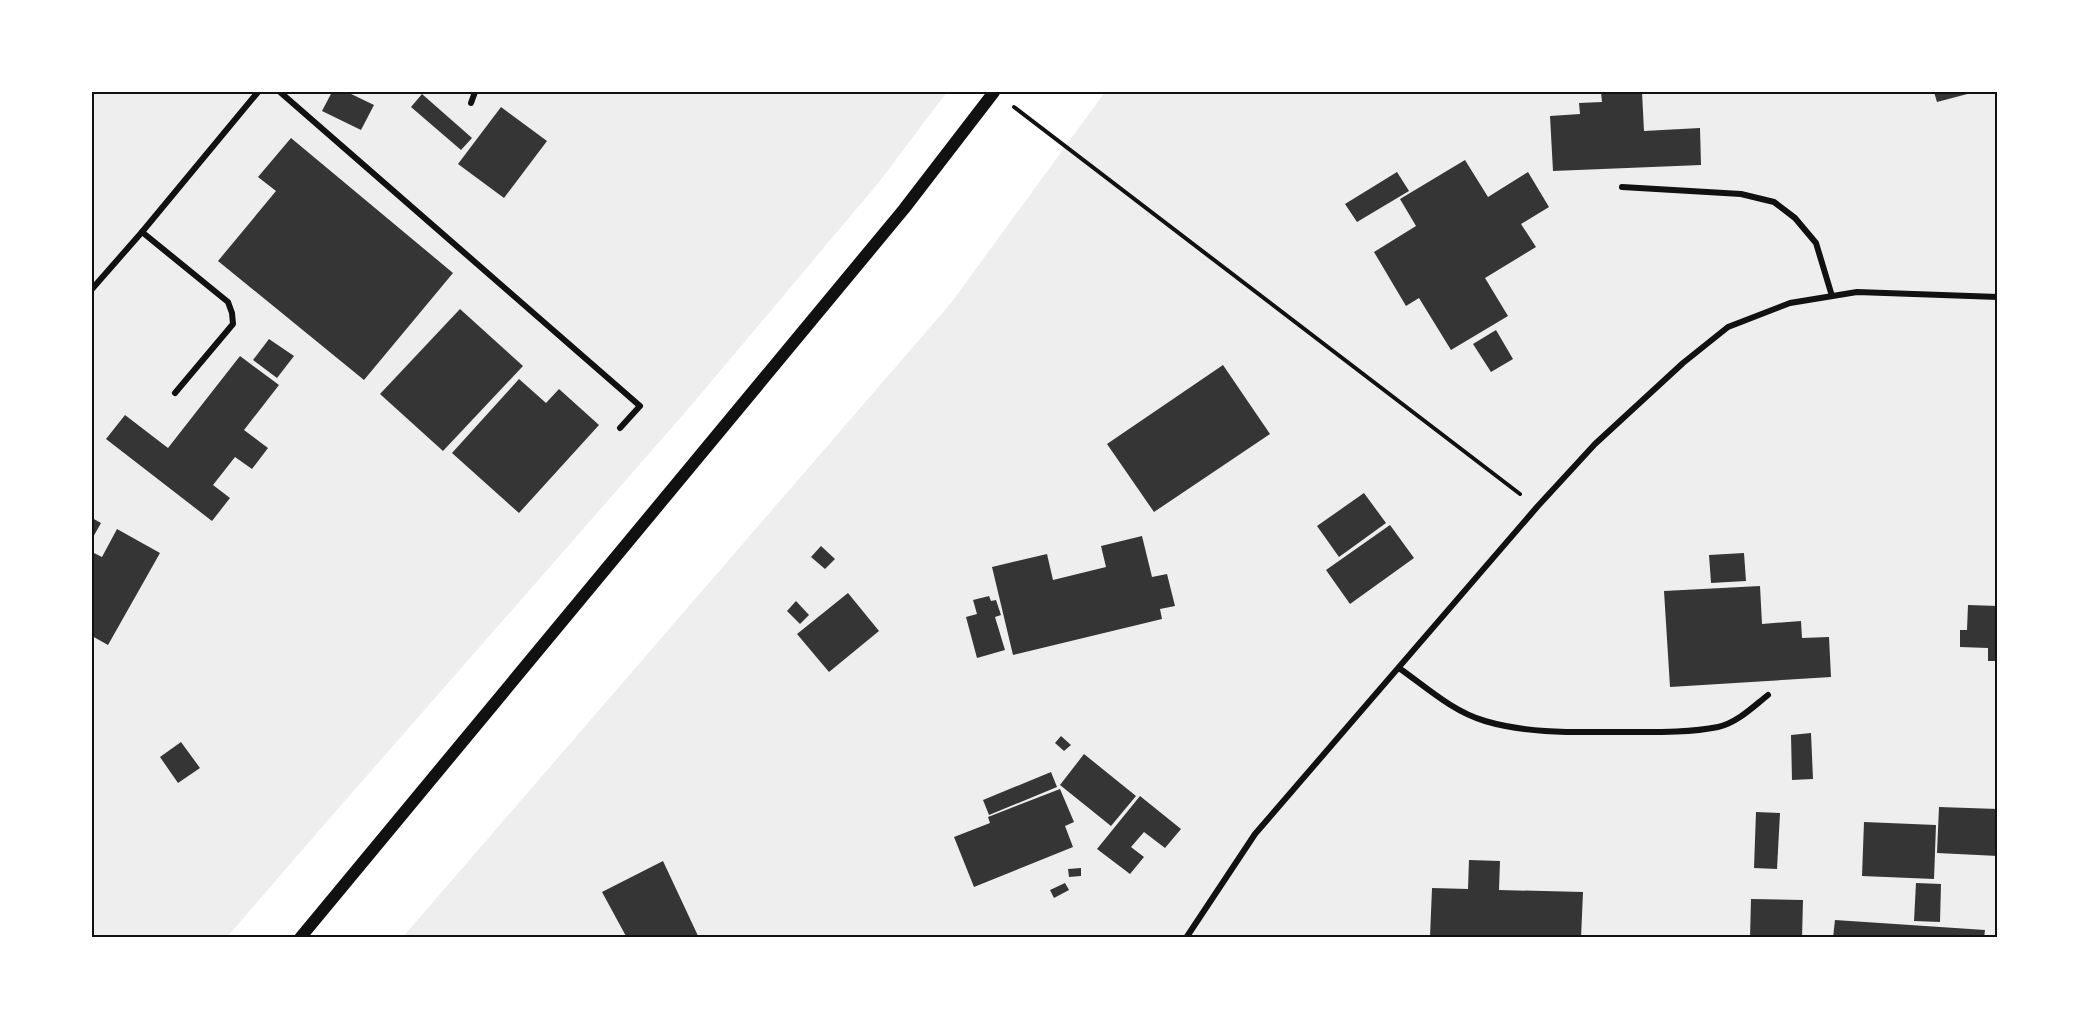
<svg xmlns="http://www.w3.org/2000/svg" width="2089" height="1029" font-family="Quicksand,sans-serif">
	<rect width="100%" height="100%" fill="#fff"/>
	<g fill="#eee">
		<path d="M92,92H947L879,182L689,408L329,819L227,937H92Z"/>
		<path d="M1105,92H1997V937L402,938L951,303Z"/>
	</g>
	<g fill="#353535">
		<path d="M332,92H347L374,105L361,130L322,111Z"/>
		<path d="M1601,92H1642L1644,131L1700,128L1701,165L1553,171L1550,116L1580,114L1579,103L1602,102Z"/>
		<path d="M1934,92H1975L1937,102Z"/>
		<path d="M422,94L472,138L461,150L411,107Z"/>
		<path d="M501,107L547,141L504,198L458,164Z"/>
		<path d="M291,138L453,273L364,380L218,261L276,191L258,177Z"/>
		<path d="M1465,160L1488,197L1528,172L1549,207L1521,224L1536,247L1485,278L1508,316L1451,350L1419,298L1406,306L1374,252L1416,226L1400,199Z"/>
		<path d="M1397,172L1409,191L1357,222L1345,204Z"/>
		<path d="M460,309L523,366L443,451L380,394Z"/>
		<path d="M1496,330L1513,359L1491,372L1473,344Z"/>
		<path d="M269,339L294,356L277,378L253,360Z"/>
		<path d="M240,356L279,385L244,430L268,448L252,469L235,457L213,485L230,498L212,521L106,439L125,415L168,448Z"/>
		<path d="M1223,365L1270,434L1154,512L1107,444Z"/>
		<path d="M519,379L546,403L559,389L599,425L519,513L452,453Z"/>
		<path d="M1364,493L1386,523L1339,557L1317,526Z"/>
		<path d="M92,518L101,523L92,539Z"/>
		<path d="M1390,525L1414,558L1350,604L1326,570Z"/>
		<path d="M117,529L160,553L108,645L92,636V552L102,557Z"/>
		<path d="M1142,536L1152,577L1167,574L1175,606L1160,609L1162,619L1013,655L992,567L1047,554L1053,580L1106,567L1101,546Z"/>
		<path d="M821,546L835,559L825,569L811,557Z"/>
		<path d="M1744,553L1746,581L1711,583L1709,555Z"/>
		<path d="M1760,586L1762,624L1801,621L1802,638L1829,637L1831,677L1670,687L1664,591Z"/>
		<path d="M848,593L879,631L829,672L797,634Z"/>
		<path d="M989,596L991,601L996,600L1001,615L995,617L1005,650L977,658L966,617L977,614L973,600Z"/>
		<path d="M796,601L809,615L800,624L787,611Z"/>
		<path d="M1968,605L1998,606V661H1988V648L1960,647V630H1967Z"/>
		<path d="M1811,733L1813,779L1792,780L1791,735Z"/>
		<path d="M1061,736L1071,745L1064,751L1055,743Z"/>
		<path d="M181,742L200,768L178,783L160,757Z"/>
		<path d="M1084,754L1136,796L1111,826L1060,785Z"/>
		<path d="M1051,772L1057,787L989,815L983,800Z"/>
		<path d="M1060,789L1074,822L1065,826L1073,847L974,887L954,837L990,823L988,817Z"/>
		<path d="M1140,796L1181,829L1165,848L1144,832L1131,847L1144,857L1130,874L1097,849Z"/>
		<path d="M1939,807L1998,809V856L1937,853Z"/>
		<path d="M1756,812L1780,813L1777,869L1754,868Z"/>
		<path d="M1864,822L1936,825L1934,879L1862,876Z"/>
		<path d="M1469,860L1500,861L1499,890L1583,892L1581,938L1430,937L1432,888L1468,889Z"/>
		<path d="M663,861L699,938H627L602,892Z"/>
		<path d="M1081,868V876L1069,877L1068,869Z"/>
		<path d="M1065,883L1069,890L1054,898L1050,890Z"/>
		<path d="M1916,883L1941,884L1940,922L1914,921Z"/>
		<path d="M1751,899L1803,900L1802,938H1750Z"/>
		<path d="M1835,920L1985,930L1984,938H1833Z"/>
	</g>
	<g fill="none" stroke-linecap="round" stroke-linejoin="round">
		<path stroke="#111" stroke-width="4" d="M1014,107L1520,494"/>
		<g stroke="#111" stroke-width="6">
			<path d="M280,92L640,406L620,428"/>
			<path d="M471,103L475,92"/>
			<path d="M1622,187L1741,194L1774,202L1795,218L1816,243L1832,296"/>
			<path d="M142,232L228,302L232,313L233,324L175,393"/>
			<path d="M92,289L142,232L258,92"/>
			<path d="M1399,668C1426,687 1453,712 1485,721C1529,734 1577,732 1622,732C1652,732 1689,733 1718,727C1737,723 1754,706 1768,695"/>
			<path d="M1186,938L1255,834L1537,507L1595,444L1683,363L1728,327L1790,303L1857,292L1998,297"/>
		</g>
		<path stroke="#111" stroke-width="12" d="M300,938L904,209L994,92"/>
	</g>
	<rect width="2089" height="1029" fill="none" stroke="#ffffff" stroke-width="186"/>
	<rect x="93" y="93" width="1903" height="843" fill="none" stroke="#111" stroke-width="2"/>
</svg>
